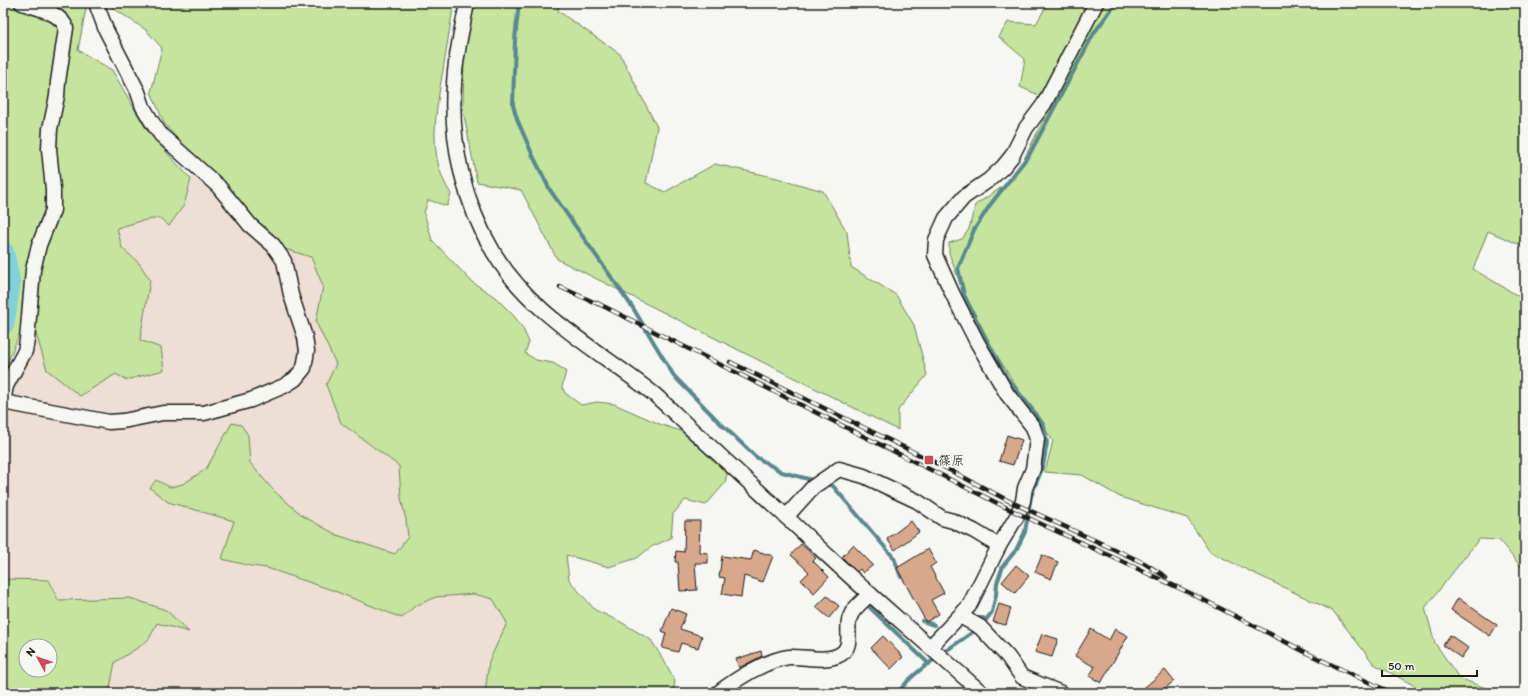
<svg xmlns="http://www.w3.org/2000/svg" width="1528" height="696" font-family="Itim,'Klee One',sans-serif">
	<rect width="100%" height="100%" fill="#f6f6f2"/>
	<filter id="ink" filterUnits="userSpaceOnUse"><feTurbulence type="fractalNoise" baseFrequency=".025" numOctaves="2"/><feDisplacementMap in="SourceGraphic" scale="8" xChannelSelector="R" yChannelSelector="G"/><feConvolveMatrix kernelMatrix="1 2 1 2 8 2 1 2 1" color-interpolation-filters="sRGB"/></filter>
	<g filter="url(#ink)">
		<path fill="#eddfd3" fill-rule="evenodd" d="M204,165L285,249L311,257L323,286L316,322L337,364L341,423L399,466L401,498L406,520L408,537L396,554L337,535L303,516L274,491L250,463L248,434L232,423L206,469L183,484L170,487L156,480L168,502L234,521L222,558L251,566L267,568L332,590L415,606L436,597L474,594L493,599L508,623L489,661L485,693H22L3,688V415L28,349L34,326L140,341L150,280L139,263L122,248L117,228L141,221L160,218L169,226L184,205L191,179ZM26,646H50V670H26Z"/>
		<g fill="#c5e59e" stroke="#70805d" fill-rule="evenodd">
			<path d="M3,3H87L78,50L112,70L148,132L191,179L184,205L169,226L160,218L141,221L117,228L122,248L139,263L150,280L140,340L161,348L164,370L126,380L116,374L80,396L47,370L34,327L23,325L3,374Z"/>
			<path d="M109,3H454C450,25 447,47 443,70C436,112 426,155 451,194L447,206L428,200L424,213L432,240L472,282L495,297L514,316L522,327L529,342L525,353L536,360L553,363L566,371L562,387L565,393L581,405L597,402L614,404L662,425L681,431L727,473L725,483L706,505L685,500L673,514L671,538L651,547L637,558L609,567L566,555L569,580L595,610L619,621L651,640L666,664L675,681L673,693H485L489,661L507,623L493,599L474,594L436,597L415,606L402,618L332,590L267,568L251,566L222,559L234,521L168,502L150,488L156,480L170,487L183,484L206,469L232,423L241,425L248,435L250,463L274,491L303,516L337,535L395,554L408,537L406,520L401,498L399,466L341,423L326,385L336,364L316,322L323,286L311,257L285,249L244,212L184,147L164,123L151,92L162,48L146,30L110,6Z"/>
			<path d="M473,3H559L558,11L620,54L657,127L646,183L665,192L715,164L777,178L823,191L847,232L851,267L896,295L914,325L927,375L898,410V430L557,259L521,190L477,182L463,110L464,55Z"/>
			<path d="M1048,3H1525V247L1488,231L1473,269L1525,300V570L1521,567L1499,540L1479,539L1425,608L1435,643L1459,678L1499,693L1525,692V693H1428L1374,664L1333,611L1210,552L1187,518L1120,497L1082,475L1045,472L1053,441L1024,399L993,349L960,284L949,253V243L962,239L969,229L975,205L1014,179L1053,101L1020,87L1025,59L999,37L1008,22L1036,24Z"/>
			<path d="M3,579L49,580L58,600L130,598L166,610L189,632L157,623L149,639L139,647L115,662L109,693H22L3,688ZM26,646H50V670H26Z"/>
		</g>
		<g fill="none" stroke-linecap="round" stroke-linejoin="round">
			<g stroke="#58898d" stroke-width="4">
				<path d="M519,3L515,39L513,105L517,119L533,156L550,190L633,308L674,376L718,421L756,457L782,472L816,481"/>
				<path d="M825,483L833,486L894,558L901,577"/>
				<path d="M864,602L929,664"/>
				<path d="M977,618H983L986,620"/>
				<path d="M922,621L934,625"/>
				<path d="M982,625L992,612L996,595L997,583L1003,566L1016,550L1025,532L1031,496L1043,466L1047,443L1044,426L1035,413L1007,378L975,318L964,295L958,268L974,230L990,205L1029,155L1094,33L1116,3"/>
				<path d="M899,693C904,677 961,641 977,629"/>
			</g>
			<path stroke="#80d1d8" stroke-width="23" d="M3,253L9,284L3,323"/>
		</g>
		<g fill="#d9a88b" stroke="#1c1c1c">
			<path d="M1007,435L1022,440L1013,465L999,461Z"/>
			<path d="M685,521H700L699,552L708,553V563H695L697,590L680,591L678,562H675L676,551L684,552Z"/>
			<path d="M911,521L919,532L895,550L887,539Z"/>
			<path d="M801,544L816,558L813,561L829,577L814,593L801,580L809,572L791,555Z"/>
			<path d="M853,545L873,565L863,573L860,569L857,572L842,557Z"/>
			<path d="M928,549L936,563L930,567L944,593L931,600L939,614L926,622L897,568Z"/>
			<path d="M754,550L773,556L763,582L744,576L741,597L722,594L725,578L719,577L722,556L751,560Z"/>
			<path d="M1042,555L1058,562L1051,579L1035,572Z"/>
			<path d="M1016,565L1029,576L1015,593L1002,582Z"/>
			<path d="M827,596L839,606L829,618L816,607Z"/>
			<path d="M1458,598L1497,625L1490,636L1451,610Z"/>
			<path d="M999,604L1011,608L1006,625L993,622Z"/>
			<path d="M671,608L686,614L680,629L702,636L698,648L681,643L678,652L662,648L666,633L662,631Z"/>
			<path d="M1091,629L1109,640L1115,629L1128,636L1101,683L1089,676L1095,667L1075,656Z"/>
			<path d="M1042,634L1058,639L1052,657L1035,652Z"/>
			<path d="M1450,635L1468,648L1461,658L1443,645Z"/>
			<path d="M883,636L903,657L891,669L871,648Z"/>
			<path d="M761,651L762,656L739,668L736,659Z"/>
			<path d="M1165,670L1174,681L1159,693H1138Z"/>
		</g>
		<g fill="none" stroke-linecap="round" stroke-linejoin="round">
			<defs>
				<g id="minor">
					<path d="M467,3C462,30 455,57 454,85C450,143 464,203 494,253C532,316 599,350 655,395C670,408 684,423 699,436C726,461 753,486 780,511C810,539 840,568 871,595C908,628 945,660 982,693"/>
					<path d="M3,402L109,422L123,421L163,413H204L251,400L284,386L295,379L304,368L307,351L305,337L291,295L284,261L273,245L250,225L218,186L161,135L152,122L143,107L138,92L106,30L96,3"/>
					<path d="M3,402L6,386L25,351L27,340L33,270L39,245L53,210V189L49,149L50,129L57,96L58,82L66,28C61,12 36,8 22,3"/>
					<path d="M786,517L813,487L839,469L864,476L917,501L942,518L953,521L974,531L999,546"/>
					<path d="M960,616L980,627L1008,657L1022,677L1061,693"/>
					<path d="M931,646L969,606L999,546L1017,516L1023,501L1025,488L1033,469L1037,439L1033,427L1007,394L977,342L953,295L935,255L936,240L946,218L964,197L989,180L1003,167L1012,156L1026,128L1044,104L1096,3"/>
					<path d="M718,693C736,679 766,660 789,657C805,656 826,663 841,654C854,645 845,630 850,617C853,608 863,601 870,594"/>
				</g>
			</defs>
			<use href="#minor" stroke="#1c1c1c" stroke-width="17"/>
			<use href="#minor" stroke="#f6f6f2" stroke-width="14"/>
			<defs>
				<g id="rail">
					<path d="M560,287L598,304"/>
					<path d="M595,302L1011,510L1194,595L1315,657L1392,693"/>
					<path d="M730,362L938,464L1009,501L1144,563L1166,577"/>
				</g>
			</defs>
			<use href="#rail" stroke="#1c1c1c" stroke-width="4.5"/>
			<use href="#rail" stroke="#f6f6f2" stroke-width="3" stroke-dasharray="9" stroke-linecap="butt"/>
		</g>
	</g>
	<rect fill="#d1495b" stroke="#f6f6f2" stroke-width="1.5" x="924" y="455" width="10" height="10" rx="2"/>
	<g text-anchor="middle" stroke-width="3.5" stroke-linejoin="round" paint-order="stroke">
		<g font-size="13" fill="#1c1c1c" stroke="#f6f6f2" text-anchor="start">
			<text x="938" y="465">篠原</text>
		</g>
	</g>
	<rect width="1528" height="696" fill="none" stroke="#f6f6f2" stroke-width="16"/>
	<rect x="8" y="8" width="1512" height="680" fill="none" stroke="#1c1c1c" stroke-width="1.5" filter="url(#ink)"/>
	<g transform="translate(38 658) rotate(310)"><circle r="19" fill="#f6f6f2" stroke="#9f9f9c"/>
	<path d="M0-3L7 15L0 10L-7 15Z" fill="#d1495b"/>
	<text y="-6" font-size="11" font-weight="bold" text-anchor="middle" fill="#1c1c1c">N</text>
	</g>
	<path d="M1382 670v6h95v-6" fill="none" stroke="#1c1c1c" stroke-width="2"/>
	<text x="1388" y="670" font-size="12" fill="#1c1c1c" stroke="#f6f6f2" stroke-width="3" paint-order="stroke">50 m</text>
</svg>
